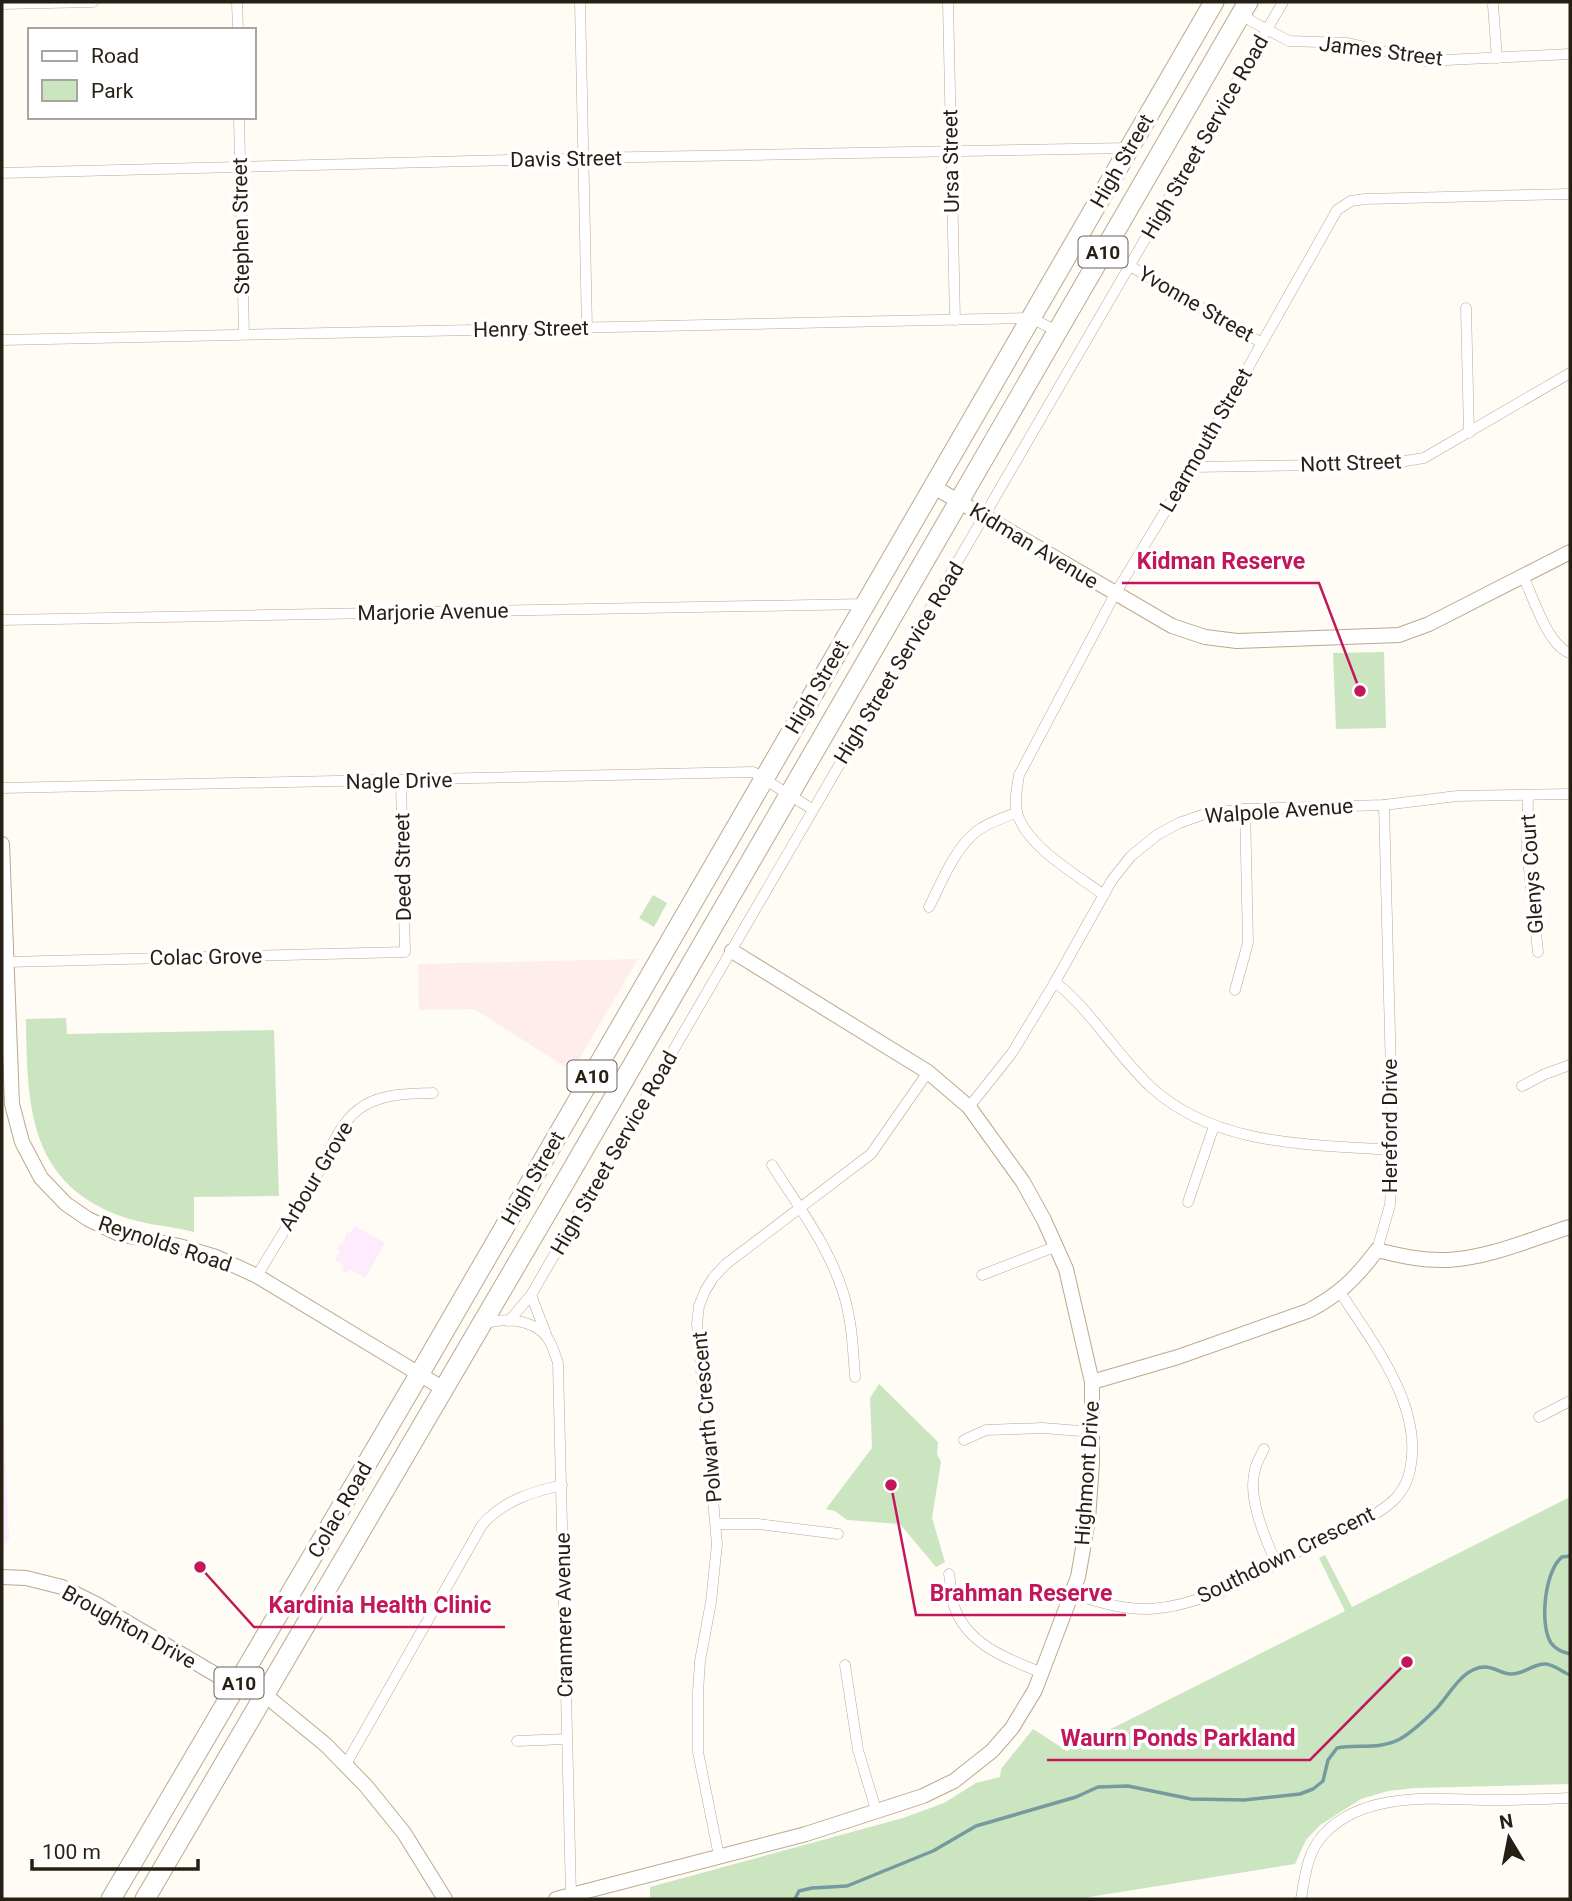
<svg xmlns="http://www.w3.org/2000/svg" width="1572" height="1901" font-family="Roboto,sans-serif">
	<rect width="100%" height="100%" fill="#fffbf5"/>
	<path fill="#feedeb" d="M638,959L572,1071L474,1009L419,1010L418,964Z"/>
	<g fill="#feebfb">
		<path d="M355,1226L385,1243L365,1278L350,1269L347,1273L341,1270L344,1265L335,1260L340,1251L337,1249L340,1244L343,1245L347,1231L350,1233Z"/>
		<path d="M2,1380L9,1539L2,1549Z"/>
	</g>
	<g fill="#cce5c1">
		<path d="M1384,652L1386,728L1336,729L1333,653Z"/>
		<path d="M653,895L667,903L654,927L639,918Z"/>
		<path d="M66,1018L67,1034L274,1030L279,1196L194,1197V1232C172,1226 147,1225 126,1218C28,1185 27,1106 26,1019Z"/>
		<path d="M879,1384L938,1442L937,1454L941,1462L932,1518L945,1562L936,1567L900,1524L847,1520L835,1511L826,1509L872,1448L870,1398Z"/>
		<path d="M1570,1497V1784L1415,1788L1388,1791L1361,1799L1320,1825L1306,1840L1295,1864L1077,1899H650V1887L903,1818L944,1803L976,1783L1000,1777L1001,1769L1033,1729L1067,1751L1345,1611L1319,1558L1325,1555L1352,1607Z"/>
	</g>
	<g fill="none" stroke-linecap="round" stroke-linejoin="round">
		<g stroke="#759a9f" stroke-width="3.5">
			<path d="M1570,1556L1562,1557C1545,1570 1539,1624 1551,1643C1556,1650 1563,1652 1570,1654"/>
			<path d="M795,1899L799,1891L812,1888L847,1886L933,1851L976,1826L1076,1797L1098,1787L1128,1786L1191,1799L1244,1800L1300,1794L1313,1789L1323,1781L1328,1760L1337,1748C1358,1744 1379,1750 1400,1739C1414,1731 1426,1719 1437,1708C1450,1694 1463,1667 1485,1667C1494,1667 1501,1673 1510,1674C1524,1675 1533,1663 1546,1664C1555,1665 1562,1672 1570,1675"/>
		</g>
		<defs>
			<g id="street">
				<path d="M237,2L238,30"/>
				<path d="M580,2L587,328"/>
				<path d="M948,2L955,320"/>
				<path d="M2,4L93,2"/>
				<path d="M1493,5L1497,58"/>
				<path d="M1242,12L1251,21L1289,41L1348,43L1425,61L1570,54"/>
				<path d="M239,117L244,334"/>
				<path d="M2,173L584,158L1129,148"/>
				<path d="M1130,266L1262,343"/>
				<path d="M1466,308L1469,433"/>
				<path d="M2,340L1031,318L1057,331"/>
				<path d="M1192,467L1386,464L1424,458L1570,373"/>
				<path d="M1523,576C1533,597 1548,646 1570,653"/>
				<path d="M2,620L864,604"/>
				<path d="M2,788L753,772L812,809"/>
				<path d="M1528,796L1527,850L1538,952"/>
				<path d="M1104,895C1077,875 1027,847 1017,813C1014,801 1017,788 1019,775L1115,594L1192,467L1337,210L1351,201L1365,199L1570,194"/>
				<path d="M929,907C942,882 954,849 977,831C989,822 1004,818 1017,812"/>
				<path d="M6,962L405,952L401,781"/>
				<path d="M1055,982C1093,1012 1116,1055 1152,1088C1217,1147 1311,1144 1393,1150"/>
				<path d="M1235,990L1248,943L1245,809"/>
				<path d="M1522,1086L1545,1074L1570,1065"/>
				<path d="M969,1107L1012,1053L1055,982L1112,880L1131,856L1157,835L1179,823L1205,814L1245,809L1384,805L1457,796L1570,794"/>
				<path d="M772,1165C798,1206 828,1245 843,1292C852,1320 853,1349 855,1377"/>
				<path d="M1188,1202L1214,1126"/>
				<path d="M1377,1250L1390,1205L1393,1150L1384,805"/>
				<path d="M982,1275L1057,1246"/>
				<path d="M257,1276C275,1245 295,1215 312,1184C328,1158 337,1121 365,1105C386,1093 409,1094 433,1093"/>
				<path d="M531,1295L546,1334"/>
				<path d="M509,1321L531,1295L1283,2"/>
				<path d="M483,1324C503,1317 533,1319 547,1337C552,1344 555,1354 558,1363L571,1895"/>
				<path d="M1539,1417L1570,1401"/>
				<path d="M964,1440L986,1430L1043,1428L1093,1432"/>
				<path d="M1264,1449C1261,1455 1256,1463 1255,1470C1247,1497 1265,1538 1276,1563"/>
				<path d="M716,1524H758L838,1534"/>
				<path d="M949,1574C951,1584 951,1596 954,1606C967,1645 1008,1659 1042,1673"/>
				<path d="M1072,1594C1098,1602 1124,1610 1150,1609C1211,1605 1265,1568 1317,1542C1343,1529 1375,1519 1396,1498C1403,1490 1408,1480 1410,1470C1424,1406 1372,1342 1340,1292"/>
				<path d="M845,1665L858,1750L876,1810"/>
				<path d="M517,1741L566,1739"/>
				<path d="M346,1764L482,1525C503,1501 531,1492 562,1485"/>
				<path d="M719,1856L698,1752V1692L700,1661L711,1602L717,1544L697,1324L699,1306L705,1291L713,1278L726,1264L871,1154L928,1072"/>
				<path d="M1301,1899C1305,1876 1307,1852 1324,1834C1366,1789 1440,1800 1494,1800C1520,1800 1545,1799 1570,1798"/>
			</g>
			<g id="secondary">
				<path d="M934,487L1172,626L1205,637L1237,641L1399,635L1429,624L1570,552"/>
				<path d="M2,844L12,1104L22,1142L41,1178L66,1204L88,1219L119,1234L179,1246L216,1257L257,1276L444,1389"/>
				<path d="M1092,1382L1178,1357L1308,1311C1339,1295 1356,1278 1377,1250C1401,1256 1423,1261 1448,1260C1489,1258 1531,1239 1570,1227"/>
				<path d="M2,1577L26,1578L62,1587L96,1604L237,1687L265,1695L326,1745L366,1786L404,1833L445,1899"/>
				<path d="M556,1899L806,1834L923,1796L954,1781L992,1751L1012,1728L1035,1690L1078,1577L1088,1520L1092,1462V1382L1066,1269L1044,1220L1023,1182L969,1107L928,1072L732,951"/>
			</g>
			<g id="highway">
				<path d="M111,1899L420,1373L1214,2"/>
				<path d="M145,1899L569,1175L1248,2"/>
			</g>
		</defs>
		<use href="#street" stroke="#bba98d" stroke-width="11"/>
		<use href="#secondary" stroke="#bba98d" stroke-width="16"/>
		<use href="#highway" stroke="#bba98d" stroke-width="21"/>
		<use href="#street" stroke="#fff" stroke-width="10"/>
		<use href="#secondary" stroke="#fff" stroke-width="14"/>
		<use href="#highway" stroke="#fff" stroke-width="19"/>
	</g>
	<g text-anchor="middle" stroke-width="7" stroke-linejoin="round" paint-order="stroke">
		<g fill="#fff" stroke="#67625a" stroke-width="2">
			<rect x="1078.5" y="236.5" width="49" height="31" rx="5"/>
			<rect x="567.5" y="1060.5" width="49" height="31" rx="5"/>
			<rect x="214.5" y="1667.5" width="49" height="31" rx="5"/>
		</g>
		<g font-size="19" font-weight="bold" fill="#261f14">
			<text x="1103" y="259">A10</text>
			<text x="592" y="1083">A10</text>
			<text x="239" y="1690">A10</text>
		</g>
		<g font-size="21" fill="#261f14" stroke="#fff">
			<text transform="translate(1381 51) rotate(7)" y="7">James Street</text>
			<text transform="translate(1205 137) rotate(-60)" y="7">High Street Service Road</text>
			<text transform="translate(566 159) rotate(-1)" y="7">Davis Street</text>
			<text transform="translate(951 161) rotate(-91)" y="7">Ursa Street</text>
			<text transform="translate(1122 161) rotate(-60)" y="7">High Street</text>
			<text transform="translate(241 226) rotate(-91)" y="7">Stephen Street</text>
			<text transform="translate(1196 304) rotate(30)" y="7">Yvonne Street</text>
			<text transform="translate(531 329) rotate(-1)" y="7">Henry Street</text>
			<text transform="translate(1206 440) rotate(-60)" y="7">Learmouth Street</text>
			<text transform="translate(1351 463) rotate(-2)" y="7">Nott Street</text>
			<text transform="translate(1034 546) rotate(31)" y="7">Kidman Avenue</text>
			<text transform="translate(433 612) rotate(-1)" y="7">Marjorie Avenue</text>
			<text transform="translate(899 663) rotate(-59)" y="7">High Street Service Road</text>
			<text transform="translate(817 687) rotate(-60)" y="7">High Street</text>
			<text transform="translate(399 781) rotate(-1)" y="7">Nagle Drive</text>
			<text transform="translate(1279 811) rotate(-4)" y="7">Walpole Avenue</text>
			<text transform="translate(403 867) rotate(-91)" y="7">Deed Street</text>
			<text transform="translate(1532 874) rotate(-94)" y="7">Glenys Court</text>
			<text transform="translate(206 957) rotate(-1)" y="7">Colac Grove</text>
			<text transform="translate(1390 1126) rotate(-90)" y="7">Hereford Drive</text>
			<text transform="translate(614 1153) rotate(-60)" y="7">High Street Service Road</text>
			<text transform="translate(316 1176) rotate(-59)" y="7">Arbour Grove</text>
			<text transform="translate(533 1178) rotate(-60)" y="7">High Street</text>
			<text transform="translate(165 1244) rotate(18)" y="7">Reynolds Road</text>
			<text transform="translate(707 1417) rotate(-95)" y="7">Polwarth Crescent</text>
			<text transform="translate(1087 1473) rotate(-86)" y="7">Highmont Drive</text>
			<text transform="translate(340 1510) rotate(-60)" y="7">Colac Road</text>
			<text transform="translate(1286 1555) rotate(-26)" y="7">Southdown Crescent</text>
			<text transform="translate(564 1615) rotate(-91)" y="7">Cranmere Avenue</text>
			<text transform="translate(129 1627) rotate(29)" y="7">Broughton Drive</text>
		</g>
	</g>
	<path fill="none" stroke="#c2185b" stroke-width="2.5" d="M1360 691L1319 583H1122M891 1485L916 1615H1126M200 1567L254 1627H505M1407 1662L1310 1760H1047"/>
	<g fill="#c2185b" stroke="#fff" stroke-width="2.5">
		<circle cx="1360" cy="691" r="7"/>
		<circle cx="891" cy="1485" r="7"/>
		<circle cx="200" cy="1567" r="7"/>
		<circle cx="1407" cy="1662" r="7"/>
	</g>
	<g font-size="23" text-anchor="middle" font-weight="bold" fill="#c2185b" stroke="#fff" stroke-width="7" stroke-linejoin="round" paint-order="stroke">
		<text x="1221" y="569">Kidman Reserve</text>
		<text x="1021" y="1601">Brahman Reserve</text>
		<text x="380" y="1613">Kardinia Health Clinic</text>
		<text x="1178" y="1746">Waurn Ponds Parkland</text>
	</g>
	<rect width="1572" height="1901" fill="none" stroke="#261f14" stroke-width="7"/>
	<rect x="28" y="28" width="228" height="91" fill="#ffffff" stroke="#a8a5a1" stroke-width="2"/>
	<rect x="42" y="51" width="35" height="10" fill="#ffffff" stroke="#a8a5a1" stroke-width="2"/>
	<text x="91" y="63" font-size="21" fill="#261f14">Road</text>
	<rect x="42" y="80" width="35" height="21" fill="#cce5c1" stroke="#a8a5a1" stroke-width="2"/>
	<text x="91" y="98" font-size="21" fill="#261f14">Park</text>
	<g transform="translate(1509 1838) rotate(350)" stroke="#ffffff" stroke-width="5" paint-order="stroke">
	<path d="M0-5L12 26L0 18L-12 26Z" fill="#261f14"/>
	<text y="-10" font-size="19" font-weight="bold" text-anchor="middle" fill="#261f14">N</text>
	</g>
	<path d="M32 1859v10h166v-10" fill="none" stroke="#261f14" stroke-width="3.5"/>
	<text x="42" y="1859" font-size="21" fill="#261f14" stroke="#ffffff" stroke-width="5" paint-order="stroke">100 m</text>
</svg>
